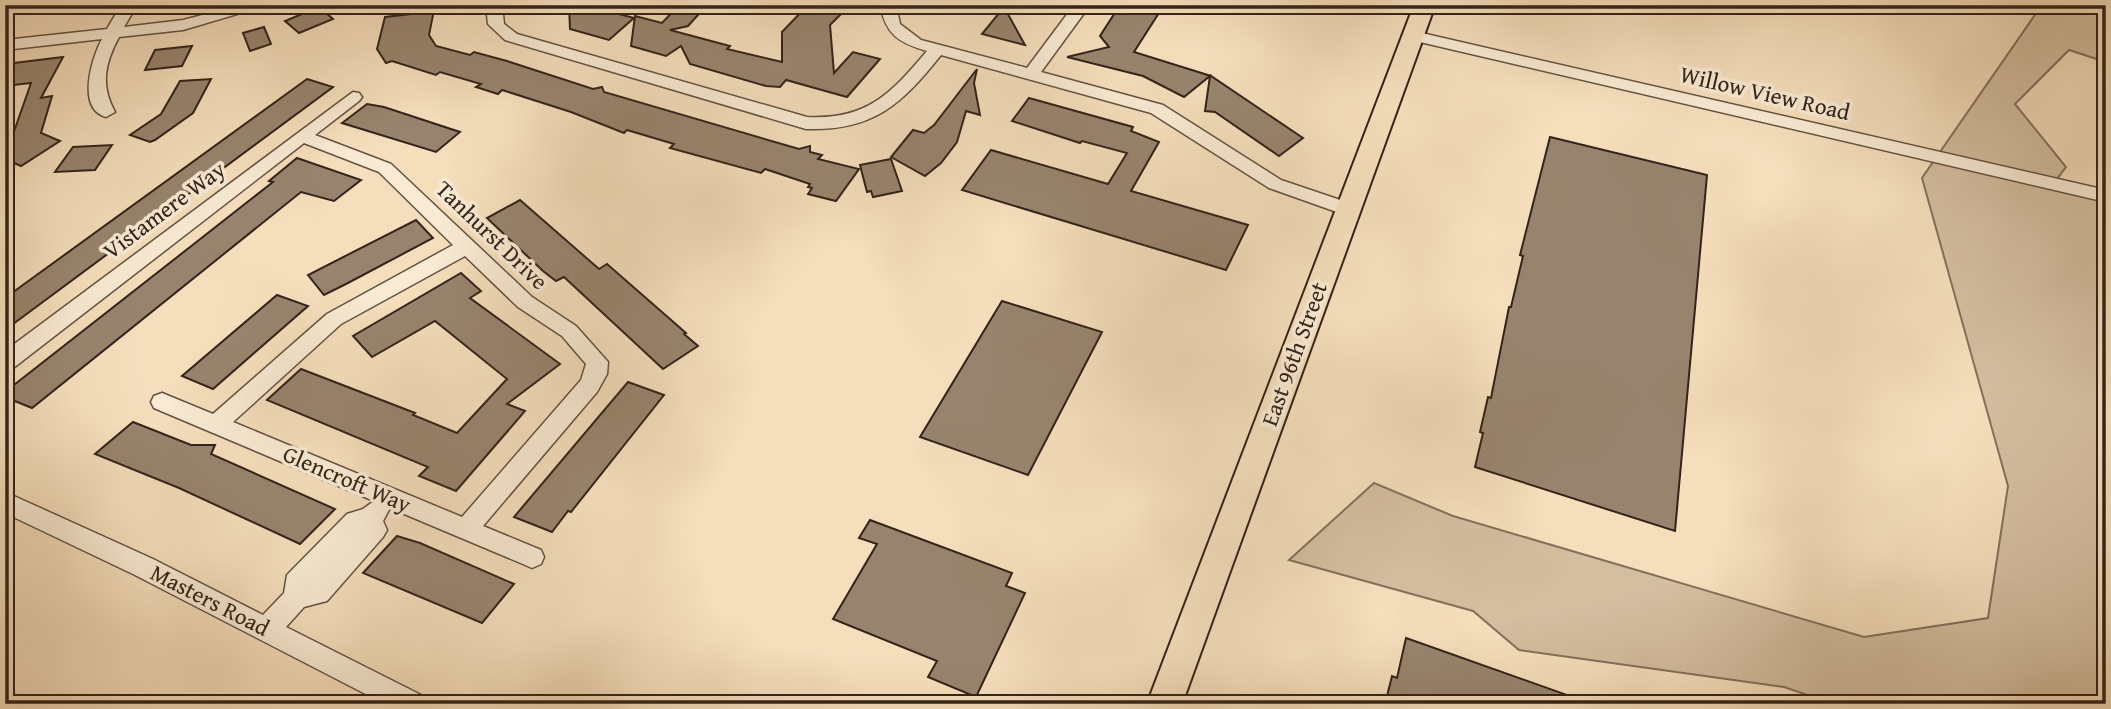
<svg xmlns="http://www.w3.org/2000/svg" width="2111" height="709" font-family="'Gentium Book Plus',serif">
	<rect width="100%" height="100%" fill="#f5debc"/>
	<filter id="stains"><feTurbulence type="fractalNoise" baseFrequency=".00286" numOctaves="4"/><feColorMatrix values="0 0 0 0 .2 0 0 0 0 .09 0 0 0 0 .02 0 0 0 .5 -.17"/></filter>
	<radialGradient id="worn" r=".72"><stop offset=".6" stop-color="#630" stop-opacity="0"/><stop offset="1" stop-color="#630" stop-opacity=".3"/></radialGradient>
	<path fill="#d4bea0" stroke="#84705d" stroke-width="2" d="M2057,5H2106V62L2069,50L2015,104L2066,167L2051,187L2106,201V704H1834L1784,687L1519,650L1473,611L1289,560L1374,483L1453,516L1864,637L1988,618L2008,486L1922,178L2039,9Z"/>
	<g fill="#98846e" stroke="#33231a" stroke-width="2">
		<path d="M431,5H435L429,35L436,46L470,55L474,52L507,61L593,89L602,87L604,92L799,149L810,146V152L822,155L818,159L859,169L836,201L808,194L812,188L808,187L810,184L765,169L761,173L670,148L674,144L627,130L624,133L571,112L502,90L498,94L476,87L481,84L440,72L436,75L392,61L386,63L377,49L385,17L420,13Z"/>
		<path d="M569,5H585L634,18L609,40L570,29Z"/>
		<path d="M679,5H707L688,26L670,30L730,46L727,49L782,62V32L808,5H841L835,11L840,15L830,25L834,73L853,52L880,59L847,97L786,80L780,87L766,86L690,64L681,46L666,56L631,46L635,16L662,23Z"/>
		<path d="M1120,5H1164L1134,52L1211,76L1303,138L1279,156L1215,112L1205,111L1210,76L1184,97L1143,76L1067,57L1109,47L1100,36Z"/>
		<path d="M319,7L333,19L299,33L285,21Z"/>
		<path d="M1004,7L1025,45L982,34Z"/>
		<path d="M264,27L271,44L250,51L243,33Z"/>
		<path d="M192,46L182,66L145,70L155,50Z"/>
		<path d="M63,57L41,98L52,96L41,133L60,141L21,166L5,159V147L10,143L31,83L5,86V78L14,63Z"/>
		<path d="M977,69L974,83L980,115L966,111L957,142L941,163L925,176L891,157L913,130L924,133L934,125Z"/>
		<path d="M211,79L193,113L155,140L150,142L130,135L161,114L180,81Z"/>
		<path d="M307,79L333,87L5,330V298Z"/>
		<path d="M1029,98L1133,127L1131,131L1159,142L1131,191L1248,225L1226,270L962,190L991,150L1108,184L1127,153L1082,141L1080,143L1012,121Z"/>
		<path d="M367,104L384,107L460,132L436,152L342,123Z"/>
		<path d="M1550,137L1707,175L1675,531L1475,467L1483,433L1480,432L1488,397L1491,398L1509,307H1511L1523,256L1520,255Z"/>
		<path d="M112,145L95,170L55,172L73,147Z"/>
		<path d="M297,158L361,180L334,201L301,192L32,408L5,397V392L273,182L269,181Z"/>
		<path d="M891,159L902,191L873,197L871,191L867,192L860,165Z"/>
		<path d="M520,200L599,269L607,264L686,333L684,334L698,346L663,369L564,277L556,281L543,271L487,218Z"/>
		<path d="M416,220L433,238L346,284L324,295L308,275Z"/>
		<path d="M461,273L481,291L470,298L560,364L507,404L525,411L456,491L419,476L428,467L267,400L301,369L415,413L413,415L457,433L507,379L435,321L372,357L353,336Z"/>
		<path d="M277,295L308,306L213,389L182,376Z"/>
		<path d="M1002,301L1102,332L1028,475L920,437Z"/>
		<path d="M628,382L664,395L571,512L568,511L552,532L514,517Z"/>
		<path d="M133,422L191,445H215L211,454L335,509L300,544L179,488L95,454Z"/>
		<path d="M870,520L1012,573L1006,586L1025,593L976,697L928,677L937,661L833,619L877,544L859,538Z"/>
		<path d="M397,536L420,543L514,584L482,623L363,573Z"/>
		<path d="M1406,638L1584,701L1583,704H1385L1392,676L1397,678Z"/>
	</g>
	<g fill="none" stroke-linecap="round" stroke-linejoin="round">
		<defs>
			<g id="minor">
				<path d="M121,5H137L124,27L183,20L241,5H268L183,30L119,37C105,63 100,85 115,112L106,117C76,109 92,57 102,39L5,50V40L107,29Z"/>
				<path d="M486,5H502L504,24L517,34L807,117C866,120 890,95 927,51C899,43 886,35 880,5H896L900,24L921,40L1027,68L1074,5H1090L1041,72L1163,105L1281,180L1355,205L1357,210L1348,216L1269,188L1151,113L941,55C901,105 873,131 806,129L505,40L488,24Z"/>
				<path d="M1413,31L2106,190V202L1407,39L1405,36Z"/>
				<path d="M353,92L359,93L362,97L359,101L315,135L391,164L532,297L576,326L608,362L607,374L597,392L483,526L541,550L544,557L541,564L532,568L523,564L390,508L383,521L387,530L383,537L327,601L304,607L286,627L421,695L425,704H385L135,575L5,513V492L153,559L263,615L284,593L287,575L347,514L363,509L374,501L154,408L151,402L154,396L162,393L213,414L327,314L453,245L379,172L304,143L12,369L5,371V351ZM465,256L518,307L562,336L586,364L581,380L462,517L233,422L341,324Z"/>
			</g>
			<path id="major" d="M1414,5H1435L1182,704H1147Z"/>
		</defs>
		<use href="#minor" stroke="#645242" stroke-width="3"/>
		<use href="#major" stroke="#33231a" stroke-width="4"/>
		<use href="#minor" fill="#f8ead3" fill-rule="evenodd"/>
		<use href="#major" fill="#f5debc" fill-rule="evenodd"/>
	</g>
	<g text-anchor="middle" stroke-width="7" stroke-linejoin="round" paint-order="stroke">
		<g font-size="23" fill="#33231a" stroke="#f8ead3">
			<text transform="translate(1765 93) rotate(13)" y="8">Willow View Road</text>
			<text transform="translate(164 210) rotate(-37)" y="8">Vistamere Way</text>
			<text transform="translate(492 235) rotate(44)" y="8">Tanhurst Drive</text>
			<text transform="translate(1294 354) rotate(-70)" y="8">East 96th Street</text>
			<text transform="translate(347 479) rotate(23)" y="8">Glencroft Way</text>
			<text transform="translate(210 600) rotate(27)" y="8">Masters Road</text>
		</g>
	</g>
	<rect width="2111" height="709" fill="none" stroke="#f5debc" stroke-width="28"/>
	<rect x="7" y="7" width="2097" height="695" fill="none" stroke="#33231a" stroke-width="3.5"/>
	<rect x="14" y="14" width="2083" height="681" fill="none" stroke="#33231a" stroke-width="2"/>
	<rect width="100%" height="100%" filter="url(#stains)"/>
	<rect width="100%" height="100%" fill="url(#worn)"/>
</svg>
